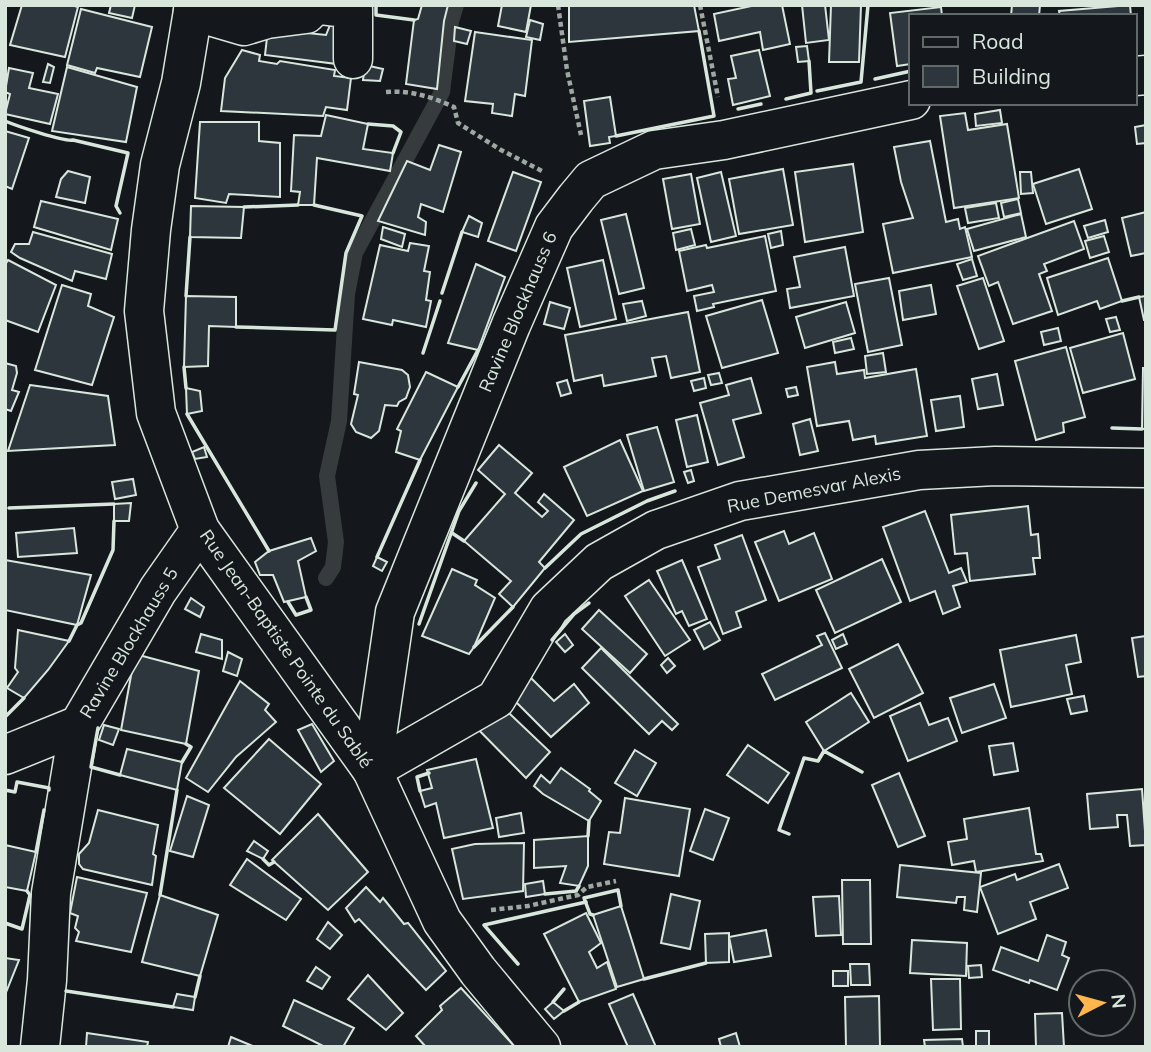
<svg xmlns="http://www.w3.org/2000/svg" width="1151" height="1052" font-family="Mulish,sans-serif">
	<rect width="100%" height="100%" fill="#14181c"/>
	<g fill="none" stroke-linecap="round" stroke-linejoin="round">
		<path stroke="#363b3e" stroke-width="16" d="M326,578L333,567L336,542L327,476L339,421L347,294L355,253L442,92L451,21L456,5"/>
	</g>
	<g fill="#2c363c" stroke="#d8e6dc" stroke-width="2">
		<path d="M22,5H71L78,7L65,57L10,45Z"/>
		<path d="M111,5H135L132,18L109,13Z"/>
		<path d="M422,5H448L444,21L437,89L406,84L414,20L418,19Z"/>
		<path d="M502,5H531L526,32L498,26Z"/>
		<path d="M569,5H694L699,31L569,42Z"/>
		<path d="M756,5H782L790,44L763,50L760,32L719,41L714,14Z"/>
		<path d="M802,5H825L829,40L806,43Z"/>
		<path d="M831,5H861L859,62H829Z"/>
		<path d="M1012,5H1040L1039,16H1011Z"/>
		<path d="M1130,5L1131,16H1060L1059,11Z"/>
		<path d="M941,7L942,16H911V64L897,66L890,13Z"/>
		<path d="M81,9L152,27L140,77L97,68L95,73L67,65Z"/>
		<path d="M530,20L543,24L540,40L526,37Z"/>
		<path d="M330,25L339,26L337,64L265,55L268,29L326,35Z"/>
		<path d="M455,27L471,31L467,44L454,41Z"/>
		<path d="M475,32L532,40L525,96L515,94L512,116L492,113L493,104L465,101Z"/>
		<path d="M807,46L809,61L798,62L796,47Z"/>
		<path d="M242,50L260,55L259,61L277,64L280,61L335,70L334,76L351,78L347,110L326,107L323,116L221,111L225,78Z"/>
		<path d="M759,50L770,96L733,105L728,79L736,78L731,56Z"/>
		<path d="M48,64L54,67L50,83L43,82Z"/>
		<path d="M365,65L383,69L380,81L363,80Z"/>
		<path d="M67,67L137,87L126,142L52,131Z"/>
		<path d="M9,68L33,73L29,88L58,94L50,124L5,114L10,94L5,92Z"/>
		<path d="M610,97L616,136L609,137L610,143L590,146L584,101Z"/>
		<path d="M1000,110L1002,123L976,126L975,114Z"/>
		<path d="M965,113L968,130L1007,124L1019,198L954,208L940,116Z"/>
		<path d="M326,115L368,124L363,149L393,153L390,171L317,158L314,205H298L300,192L291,191L294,135L321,136Z"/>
		<path d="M200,122H259V141L280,143V197L229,194L226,203L195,198Z"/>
		<path d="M1146,125V143L1137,144L1135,127Z"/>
		<path d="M5,131L29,138L12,189L5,186Z"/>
		<path d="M930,141L946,222L958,219L960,229L965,227L972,257L893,273L883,224L913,218L901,182L894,147Z"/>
		<path d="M439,145L461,152L443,212L421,204L418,217L426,222L425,235L378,221L407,161L430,170Z"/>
		<path d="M853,164L863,232L805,242L795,172Z"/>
		<path d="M783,169L793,225L739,234L729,179Z"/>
		<path d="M1079,169L1092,209L1046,224L1033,184Z"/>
		<path d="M68,171L90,177L85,203L56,197L61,179Z"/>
		<path d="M513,172L541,182L516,251L488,241Z"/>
		<path d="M721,172L736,236L711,242L697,178Z"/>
		<path d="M1020,172H1031L1033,193L1021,194Z"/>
		<path d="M691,174L700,224L672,229L663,179Z"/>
		<path d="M1018,199L1021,213L1004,217L1001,203Z"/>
		<path d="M41,201L118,219L111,250L34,227Z"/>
		<path d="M996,203L999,218L968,223L965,208Z"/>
		<path d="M191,206L244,207L241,238L190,237Z"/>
		<path d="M1146,212V253L1131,256L1122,218Z"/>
		<path d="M626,214L644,288L619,294L601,220Z"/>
		<path d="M1021,214L1026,237L974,251L967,229Z"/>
		<path d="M469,216L482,223L478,237L462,232Z"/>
		<path d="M1105,220L1108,232L1088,238L1084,226Z"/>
		<path d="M1074,221L1084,249L1044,264L1047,271L1039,274L1052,311L1013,324L998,282L989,286L978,256Z"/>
		<path d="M383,227L405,234L402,247L381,239Z"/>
		<path d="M691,229L695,245L676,250L673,233Z"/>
		<path d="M781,231L783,245L771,248L768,234Z"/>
		<path d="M33,232L112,254L106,279L75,271L72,281L20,258L11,252L15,244H29Z"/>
		<path d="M765,236L776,291L713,304L714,307L697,311L694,296L714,292L712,285L687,291L679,251L706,245L707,248Z"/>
		<path d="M1104,236L1109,252L1090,258L1085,241Z"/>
		<path d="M410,243L429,246L424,271L430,272L426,300L431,301L426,327L393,320L392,325L363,319L380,245L408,251Z"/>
		<path d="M845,247L854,296L790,308L787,289L800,287L794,257Z"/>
		<path d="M1108,258L1122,301L1100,309L1097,301L1058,315L1047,278Z"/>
		<path d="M972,259L977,276L963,280L957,264Z"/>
		<path d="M8,260L56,285L38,332L5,320V265Z"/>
		<path d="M603,260L616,319L580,327L567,268Z"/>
		<path d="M476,264L505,277L478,350L448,343Z"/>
		<path d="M889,278L902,345L868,352L855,284Z"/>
		<path d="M983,278L1004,341L979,349L957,286Z"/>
		<path d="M62,285L91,294L88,306L114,317L92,385L35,370Z"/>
		<path d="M931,285L936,314L903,320L899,291Z"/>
		<path d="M186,296L236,297V327L209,326L208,366L184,367Z"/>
		<path d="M1146,296V320H1144L1139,297Z"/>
		<path d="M762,300L778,353L722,368L706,316Z"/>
		<path d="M642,301L646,316L627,321L623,304Z"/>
		<path d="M550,302L570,308L564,329L544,324Z"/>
		<path d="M846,302L855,333L805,348L796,317Z"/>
		<path d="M688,312L700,372L671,378L666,356L652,358L656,376L604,386L602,375L574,381L565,335Z"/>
		<path d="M1116,317L1120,330L1110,332L1106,319Z"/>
		<path d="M1058,328L1061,341L1044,345L1041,332Z"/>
		<path d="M1123,333L1135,379L1083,393L1070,348Z"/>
		<path d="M851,338L854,349L835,353L833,342Z"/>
		<path d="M1066,347L1085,417L1063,423L1064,432L1036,440L1015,361Z"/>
		<path d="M883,353L886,372L867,374L865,356Z"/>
		<path d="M359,362L402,370L408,375L410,387L406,398L399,402L397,406L385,405L379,431L371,438L356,432L351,424L358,395L354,394Z"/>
		<path d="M835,362L837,374L864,370L865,378L916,369L927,436L876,444L875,436L853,440L849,421L817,426L807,367Z"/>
		<path d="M5,363L16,366L17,373L12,390L19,392L11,411L5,409Z"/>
		<path d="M1143,368H1146V429H1142Z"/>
		<path d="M426,372L458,387L420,460L396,452L401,431L397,429Z"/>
		<path d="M719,373L722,383L711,385L708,375Z"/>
		<path d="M997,374L1003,405L978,409L972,379Z"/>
		<path d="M704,378L706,388L694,391L691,381Z"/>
		<path d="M751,378L761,413L733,420L744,457L718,465L700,403L729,395L726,385Z"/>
		<path d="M567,380L571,393L561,396L557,383Z"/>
		<path d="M30,385L108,396L115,445L8,451Z"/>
		<path d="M796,387L798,395L788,397L786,389Z"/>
		<path d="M186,388L200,391L202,411L187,414Z"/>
		<path d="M960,396L964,427L936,431L931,400Z"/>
		<path d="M697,415L708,462L687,467L676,420Z"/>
		<path d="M810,419L818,451L800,455L793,424Z"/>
		<path d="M657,427L674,482L644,491L627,435Z"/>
		<path d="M620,440L643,491L587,516L564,467Z"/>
		<path d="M499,445L532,473L515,493L542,517L548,511L538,502L544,494L574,520L539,562L545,568L513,607L499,594L511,581L464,541L505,494L478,470Z"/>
		<path d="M204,447L207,457L195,459L192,452Z"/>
		<path d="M691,470L694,481L688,483L684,472Z"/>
		<path d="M133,479L136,495L115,499L112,482Z"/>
		<path d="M131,503L129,521H114V504Z"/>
		<path d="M1028,506L1031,535L1038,534L1040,558H1033L1035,574L970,581L967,553L955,554L951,515Z"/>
		<path d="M925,511L949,573L961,568L967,582L953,586L960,607L943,614L935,591L910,601L883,527Z"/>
		<path d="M74,528L77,553L18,557L16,533Z"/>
		<path d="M784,531L789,544L814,533L832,579L779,601L755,542Z"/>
		<path d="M742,535L766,600L736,612L741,627L723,634L698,567L720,559L715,545Z"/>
		<path d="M311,538L316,551L298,561L306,597L284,602L273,575H260L255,562L269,551Z"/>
		<path d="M377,557L387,562L382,571L373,566Z"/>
		<path d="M882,559L901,602L835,633L816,590Z"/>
		<path d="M5,560L91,575L77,625L5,610Z"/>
		<path d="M682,560L707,619L689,626L682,611L676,614L657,571Z"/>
		<path d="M452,569L477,580L475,585L495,598L474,647L469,654L422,636Z"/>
		<path d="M649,580L690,640L665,656L625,596Z"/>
		<path d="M191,598L204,607L200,617L185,609Z"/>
		<path d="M599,610L647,654L630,673L582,629Z"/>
		<path d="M710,622L720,640L704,649L694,630Z"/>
		<path d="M18,630L69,641L48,670L24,698L7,688L18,672L15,668Z"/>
		<path d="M825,633L842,668L775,700L762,674L822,645L817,636Z"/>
		<path d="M201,634L222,640V659L196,652Z"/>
		<path d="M565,634L573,645L565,652L556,642Z"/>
		<path d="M843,634L847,644L836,649L832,640Z"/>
		<path d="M1076,635L1081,662L1066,665L1072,694L1011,707L1000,650Z"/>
		<path d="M1146,636V676L1138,677L1132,638Z"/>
		<path d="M898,644L923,693L874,718L849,669Z"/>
		<path d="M601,648L678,724L672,730L662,721L649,734L582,668Z"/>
		<path d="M228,652L242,659L237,676L223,671Z"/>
		<path d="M135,654L199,671L186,744L121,730Z"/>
		<path d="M668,658L675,666L667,673L661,665Z"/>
		<path d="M531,678L554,701L574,684L589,703L551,737L511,697Z"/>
		<path d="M240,681L269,704L265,710L276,722L236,757L208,792L186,778Z"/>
		<path d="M994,684L1006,718L962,733L950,698Z"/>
		<path d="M851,693L869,722L824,751L806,722Z"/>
		<path d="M489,694L550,752L526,778L465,716Z"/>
		<path d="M1084,696L1087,711L1071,714L1067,699Z"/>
		<path d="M920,703L929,725L948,718L957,741L908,761L890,716Z"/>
		<path d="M312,724L334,761L321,772L298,730Z"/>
		<path d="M104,725L119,729L113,745L99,740Z"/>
		<path d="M269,739L321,784L280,834L224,788Z"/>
		<path d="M1013,743L1018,771L994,775L989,746Z"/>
		<path d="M748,745L789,773L768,803L727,775Z"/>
		<path d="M127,749L182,762L177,790L120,775Z"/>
		<path d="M635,750L656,763L637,796L615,783Z"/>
		<path d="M476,759L493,828L444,838L436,803L425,807L420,791L432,788L427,770Z"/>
		<path d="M561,768L590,789L589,791L601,801L589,821L543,794L534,786L541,775L550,783Z"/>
		<path d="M899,773L925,836L898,847L872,785Z"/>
		<path d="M1142,789L1146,845L1130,846L1127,815H1117L1118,827L1090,829L1087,794Z"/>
		<path d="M187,796L209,805L193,857L170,851Z"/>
		<path d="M625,798L690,809L679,876L604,864L609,832L620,833Z"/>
		<path d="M1029,808L1036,854H1041L1043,861L976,872L974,861L952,865L948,842L967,839L964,819Z"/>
		<path d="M705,809L729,818L713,860L690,851Z"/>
		<path d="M98,810L158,825L153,854L156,856L152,885L83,869L79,864V854L89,843Z"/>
		<path d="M521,813L524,833L499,837L496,818Z"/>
		<path d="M318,814L368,872L328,910L272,860Z"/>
		<path d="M588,836V866L579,886L560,883L566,866L534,868V840Z"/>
		<path d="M254,841L268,851L263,859L247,851Z"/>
		<path d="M524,843L523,891L463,899L452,849L475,844Z"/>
		<path d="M5,845L36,852L27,891L5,887Z"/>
		<path d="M247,859L301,899L286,920L230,885Z"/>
		<path d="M1059,864L1068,888L1030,902L1036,919L998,934L980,887L1015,874L1017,880Z"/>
		<path d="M900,865L981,873L977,912L964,910L965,897H957L956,903L897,897Z"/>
		<path d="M77,877L147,893L131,952L76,941L79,932L75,928L78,916L70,913Z"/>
		<path d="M842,880H870L871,944H843Z"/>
		<path d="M543,881L545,894L526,897L525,884Z"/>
		<path d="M366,887L380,902L383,898L404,924L408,923L446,971L426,990L359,919L355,922L346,908Z"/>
		<path d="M671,894L700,901L690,949L661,943Z"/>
		<path d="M160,895L218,915L200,976L142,962Z"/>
		<path d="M839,896L841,935L816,936L813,897Z"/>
		<path d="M621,906L644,979L617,987L593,915Z"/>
		<path d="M586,913L601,943L589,952L597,968L607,962L616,989L579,1002L544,934Z"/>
		<path d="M328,922L342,935L330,949L317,939Z"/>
		<path d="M766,930L771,956L734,962L729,937Z"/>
		<path d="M729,933V962L706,963L705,934Z"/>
		<path d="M1047,935L1066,942L1062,955L1069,958L1057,990L1030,980L1029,983L993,970L1001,947L1038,961Z"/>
		<path d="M912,940L967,943L966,976L910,973Z"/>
		<path d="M5,958L19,960L5,995Z"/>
		<path d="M850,964H869L870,985H851Z"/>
		<path d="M981,965L982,977L969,978L968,966Z"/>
		<path d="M316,967L330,977L322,989L307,981Z"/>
		<rect x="833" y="971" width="15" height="15"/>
		<path d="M368,975L403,1013L386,1030L348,999Z"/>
		<path d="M931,979H960L961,1029L933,1030Z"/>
		<path d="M461,988L515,1047H426L416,1036L442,1010L440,1006Z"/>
		<path d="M177,994L195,997L193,1010L173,1007Z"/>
		<path d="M633,994L656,1047H628L609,1004Z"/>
		<path d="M879,996L880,1047H846L845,997Z"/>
		<path d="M294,1000L354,1028L343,1047H325L283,1026Z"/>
		<path d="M553,1002L564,1011L554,1019L545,1009Z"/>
		<path d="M1062,1013L1064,1047H1036L1035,1014Z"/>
		<rect x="976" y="1031" width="13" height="16"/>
		<path d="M87,1033L148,1042L147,1047H86Z"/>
		<path d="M736,1033L740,1047H721L719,1039Z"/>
		<path d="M231,1037L255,1047H228Z"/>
		<path d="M962,1039L963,1047H925L924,1040Z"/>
	</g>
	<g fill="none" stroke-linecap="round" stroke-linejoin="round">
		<defs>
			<g id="minor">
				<path d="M194,5L181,83L160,165L151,230L144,311L156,413L200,530L372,770L442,921L478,971L541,1047"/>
				<path d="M319,5L353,9V59"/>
				<path d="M193,11L244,26L267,19L306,14L315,5"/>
				<path d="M1135,76L1146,75"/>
				<path d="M5,755L79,725L158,590L200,530"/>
				<path d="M372,770L395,612L511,325L554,227L576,198L591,180L654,150L724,140L911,100"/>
				<path d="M372,770L496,699L549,609L599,562L656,530L740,501L919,470L995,466L1146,468"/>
				<path d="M40,1047L47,980L51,893L79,725"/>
			</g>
		</defs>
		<use href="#minor" stroke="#d8e6dc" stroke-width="41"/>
		<g stroke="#9da8a2" stroke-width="4.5" stroke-dasharray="5 3.5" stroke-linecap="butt">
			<path d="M558,5L567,70L581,135"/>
			<path d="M700,5L718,97"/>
			<path d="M386,92C410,90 432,97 454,107L458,123L501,150L542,171"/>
			<path d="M491,910L528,906L578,895L587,887L616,881"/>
		</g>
		<use href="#minor" stroke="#14181c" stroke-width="38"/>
		<g stroke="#d8e6dc" stroke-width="3.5">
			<path d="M376,5V15L414,20"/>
			<path d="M875,79L911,71"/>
			<path d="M817,91L861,82L868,5"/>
			<path d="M786,99L811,93L809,61"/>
			<path d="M738,109L761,104"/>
			<path d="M5,121C17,126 64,142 73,140L128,153L116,206L120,213"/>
			<path d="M368,124L393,126L401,132L393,153"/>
			<path d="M616,136L714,116L699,31"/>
			<path d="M244,207L298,205"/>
			<path d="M442,293L462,232"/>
			<path d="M186,296L190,237"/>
			<path d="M1122,301L1139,297"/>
			<path d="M236,327L335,330L346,253L362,216L314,205"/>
			<path d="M423,353L440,301"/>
			<path d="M184,367L186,388"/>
			<path d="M458,387L478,350"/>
			<path d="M187,414L269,551"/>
			<path d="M1112,428L1142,429"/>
			<path d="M9,508L114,504"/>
			<path d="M452,533L464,541"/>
			<path d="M377,557L420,460"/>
			<path d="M545,568L581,534L647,501L675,491"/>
			<path d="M288,602L296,615L311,610L306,597"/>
			<path d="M419,624L459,511L476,483"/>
			<path d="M552,640L574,614L589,603"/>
			<path d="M69,641L77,625L81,623L113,550L114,521"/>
			<path d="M474,647L513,607"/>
			<path d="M5,717L24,698"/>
			<path d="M98,728L91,767L120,775"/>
			<path d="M182,762L191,747L186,744"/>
			<path d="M5,790L15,792L17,782L49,788V790"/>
			<path d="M420,791L417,777L429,773"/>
			<path d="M789,834L779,830L804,758L818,761L824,751L862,772"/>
			<path d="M588,836L589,821"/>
			<path d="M36,852L44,810"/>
			<path d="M263,859L269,865L274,862"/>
			<path d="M545,894L576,891L579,886"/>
			<path d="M160,895L177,790"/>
			<path d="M593,915L590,914L584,898L618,890L621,906"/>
			<path d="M5,923L22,929L30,895L27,891"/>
			<path d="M518,964L484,925L586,902"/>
			<path d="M644,979L706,963"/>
			<path d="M66,991L173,1007"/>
			<path d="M195,997L200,976"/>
			<path d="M553,1002L564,989"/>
			<path d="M564,1011L579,1002"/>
		</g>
	</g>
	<g text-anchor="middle" stroke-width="5" stroke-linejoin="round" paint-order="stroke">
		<g font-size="18" fill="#d8e6dc" stroke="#14181c">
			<text transform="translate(518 312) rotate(-67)" y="6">Ravine Blockhauss 6</text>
			<text transform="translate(814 490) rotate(-11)" y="6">Rue Demesvar Alexis</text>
			<text transform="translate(129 643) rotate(-59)" y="6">Ravine Blockhauss 5</text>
			<text transform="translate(286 649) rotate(55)" y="6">Rue Jean-Baptiste Pointe du Sablé</text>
		</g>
	</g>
	<rect width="1151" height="1052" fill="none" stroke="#d8e6dc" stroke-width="14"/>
	<rect x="909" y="14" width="228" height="91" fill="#14181c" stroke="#626a69" stroke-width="2"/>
	<rect x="923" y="37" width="35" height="10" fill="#14181c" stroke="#626a69" stroke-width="2"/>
	<text x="972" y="49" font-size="21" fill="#d8e6dc">Road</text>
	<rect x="923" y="66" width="35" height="21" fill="#2c363c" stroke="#626a69" stroke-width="2"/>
	<text x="972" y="84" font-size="21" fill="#d8e6dc">Building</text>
	<g transform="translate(1102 1003) rotate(84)"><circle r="33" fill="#14181c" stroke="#626a69" stroke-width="2"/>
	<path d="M0-5L12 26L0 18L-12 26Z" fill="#ffb74d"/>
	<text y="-10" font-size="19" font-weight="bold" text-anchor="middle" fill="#d8e6dc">N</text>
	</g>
</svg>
